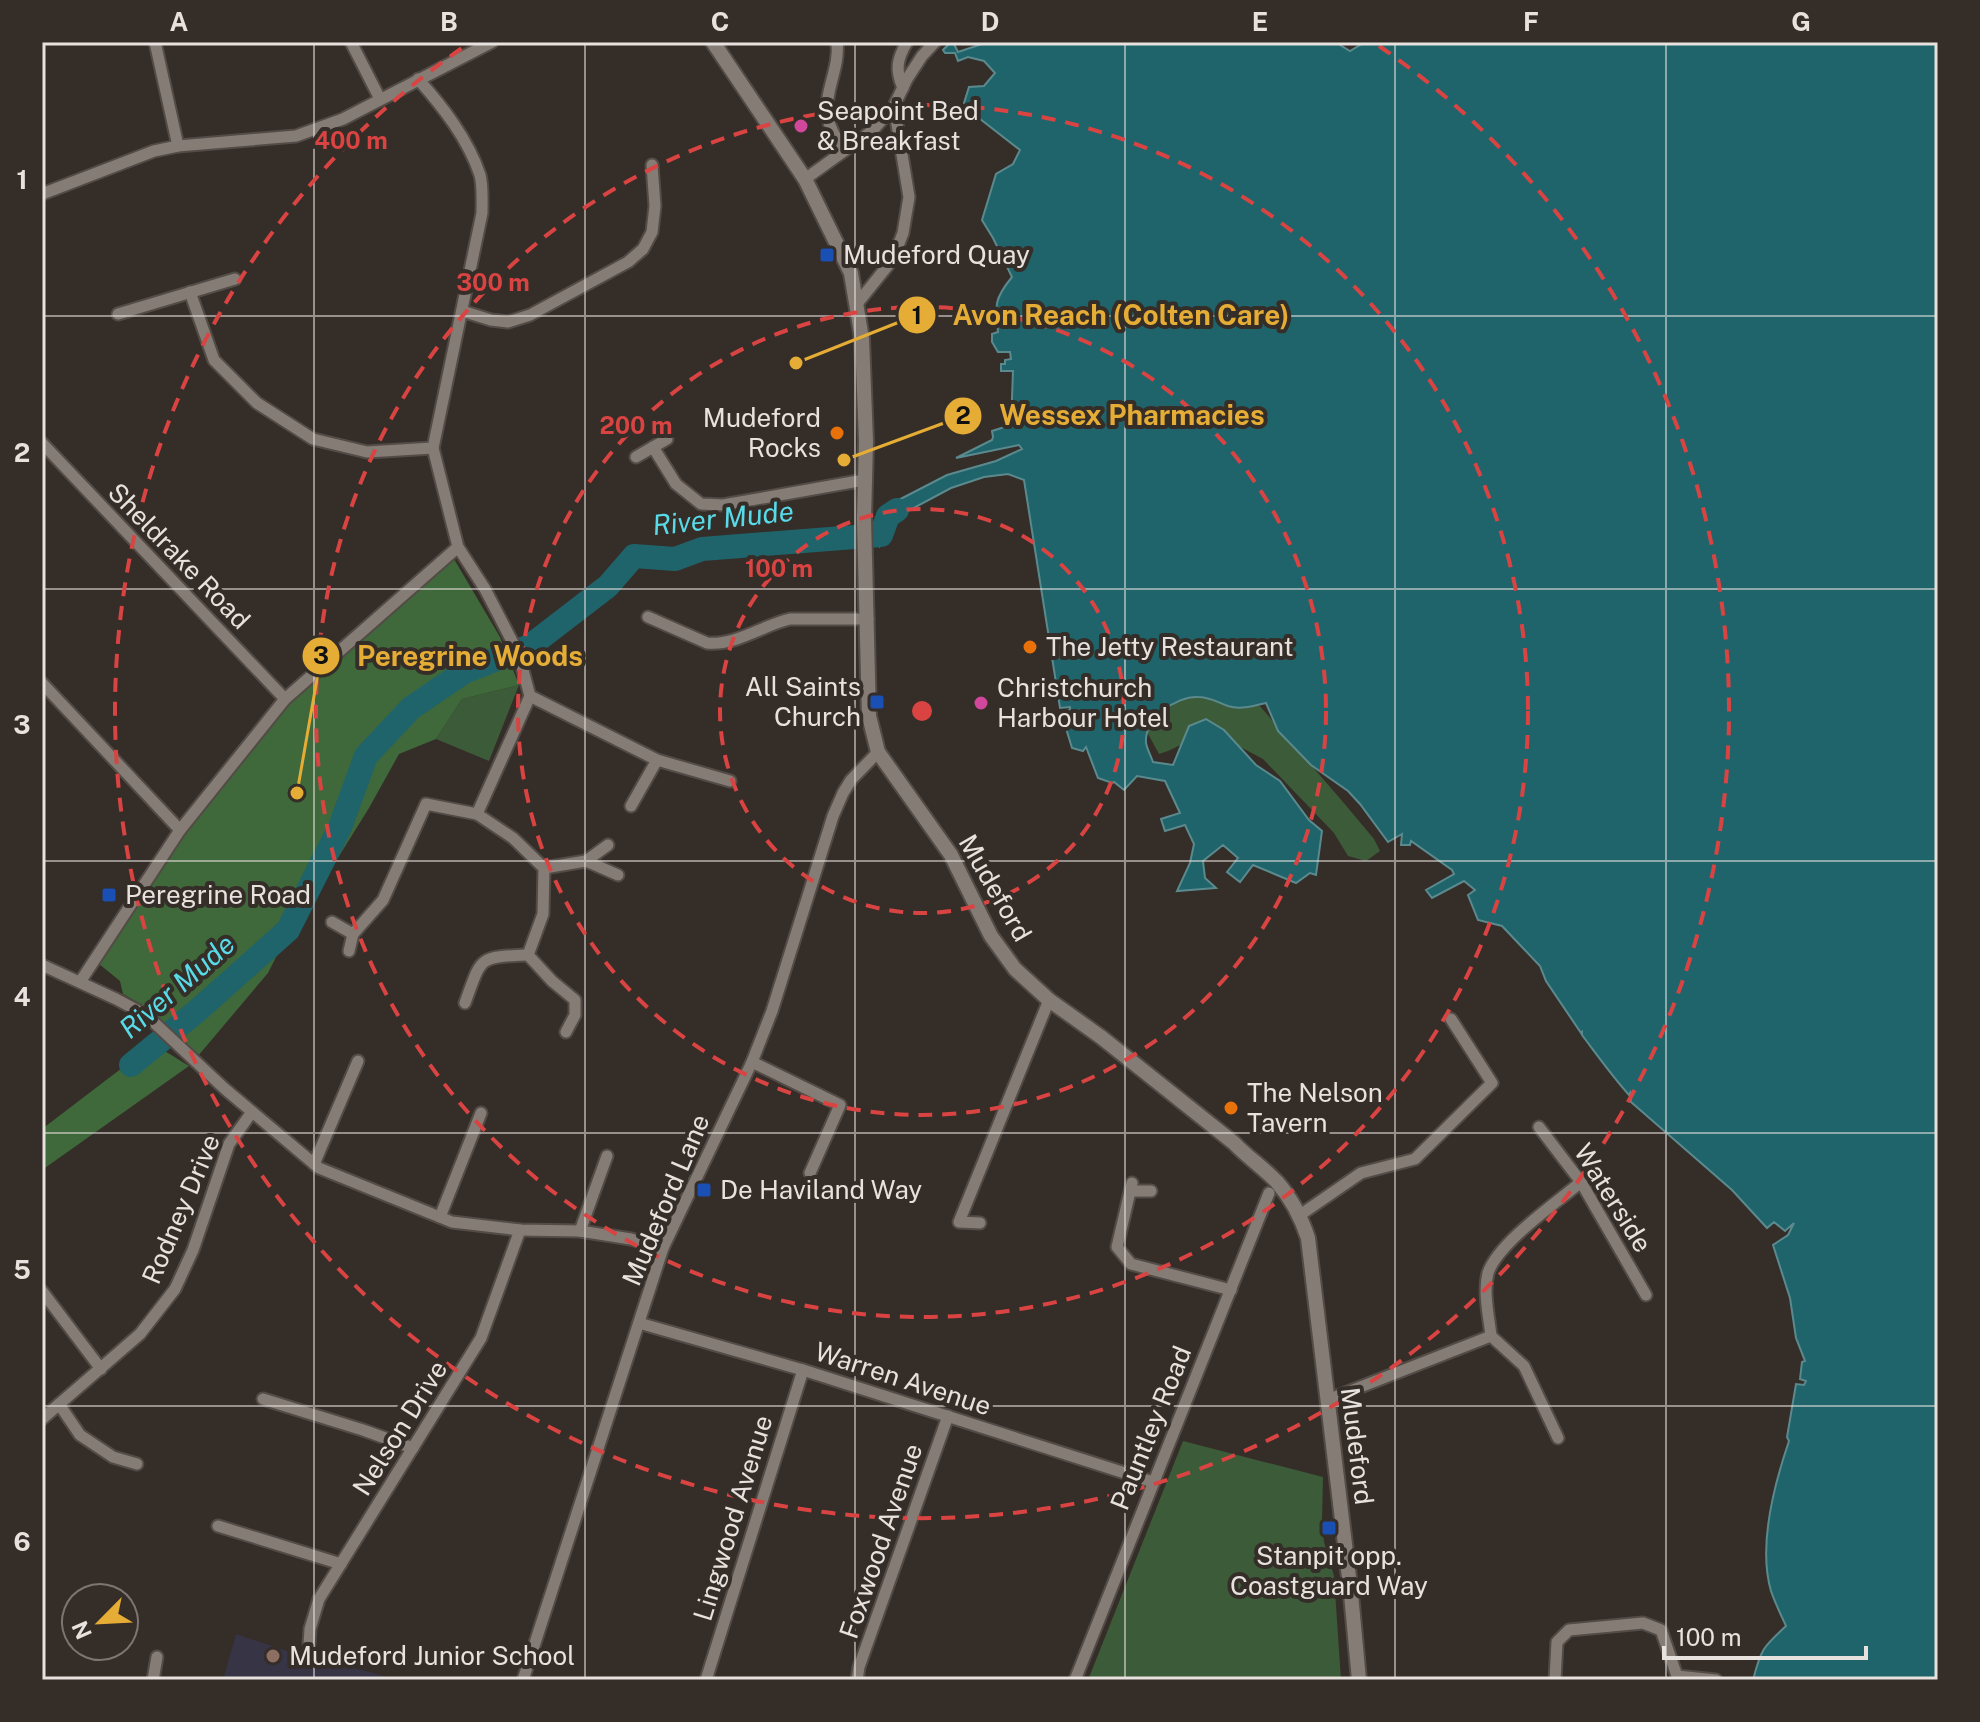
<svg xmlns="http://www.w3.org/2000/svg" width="1980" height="1722" font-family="'Public Sans',sans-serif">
	<rect width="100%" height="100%" fill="#352d28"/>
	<path fill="#373445" d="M236,1634L299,1655L300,1651L309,1649L317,1654V1657L397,1680H223Z"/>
	<g fill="#3c5b39">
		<path d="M519,685L489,761L436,739L462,699Z"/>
		<path d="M1171,691L1253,698L1343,802L1374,839L1380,851L1366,861L1348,856L1334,833L1263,759L1210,731L1168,751L1159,754L1141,721Z"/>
		<path d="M1183,1441L1323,1477L1322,1521L1324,1542L1334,1576L1341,1680H1088Z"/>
	</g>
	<g fill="#3f683b">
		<path d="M454,559L500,637L519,685L462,699L436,739L399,754L369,808L276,957L268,973L198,1056L148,1008L123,994L120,981L99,964L183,834L290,702Z"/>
		<path d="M147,1040L189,1066L42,1170V1129L143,1052Z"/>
	</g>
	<path fill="#1f646b" stroke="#5b8a8e" stroke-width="2" d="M951,42H953L958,52L988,42H1203L1208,44L1212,42H1335L1350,51L1365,42H1938V1680H1753C1761,1649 1763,1647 1786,1626C1781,1615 1775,1603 1771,1591C1758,1547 1774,1485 1789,1441L1787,1437L1796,1384L1804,1385L1806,1381L1800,1379L1802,1362L1805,1361L1796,1338L1790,1298L1773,1245L1788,1235L1794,1223L1785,1231L1774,1222L1767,1228L1732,1190L1631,1102L1630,1093L1629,1095C1612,1076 1597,1055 1582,1035V1032L1581,1033L1546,981L1540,966L1502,926L1478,920L1468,895L1475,890L1464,881L1432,898L1426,890L1454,874L1452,870L1411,841L1410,845H1401L1402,834L1388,842L1360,804L1348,791L1311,765L1278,731L1266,703C1254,706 1240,710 1228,706C1217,702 1210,697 1198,697C1176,696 1144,719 1146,743C1147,749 1151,756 1153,762L1173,765L1189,726L1206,719L1224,730L1256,765L1280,781L1309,820L1322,831L1316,875L1310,873L1296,883L1253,865L1240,882L1227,872L1238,858L1223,845L1203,861L1205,878L1216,888L1177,891L1190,863L1194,844L1185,825L1165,831L1161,819L1180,813L1165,781L1137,776L1124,790L1114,782L1112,783L1098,778L1086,747L1083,751L1072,748L1061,712L1070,710V707L1060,708L1024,480L1008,474L984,477L951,488L895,518L880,545L879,529L883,508L947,475L996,461L1022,449L1019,445L956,458L992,440L993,437L992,431L1011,425L1013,371H1001V364H1005V360L1011,359L1010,352H998L992,342V334L998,332C995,305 994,299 1012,277L993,238L982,220L996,174L1013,164L1020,150L975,115L964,103L969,87L984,86L995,73L984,61L968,57L958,61L955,53H945L943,50Z"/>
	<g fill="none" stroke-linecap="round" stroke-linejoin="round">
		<path stroke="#1f646b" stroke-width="24" d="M131,1065L197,1011L288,930L340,827L366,756L411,708L464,672L530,646L608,586L634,556L675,559L702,549L881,535L888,516L897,510"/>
		<defs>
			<g id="minor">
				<path d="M155,42L178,146"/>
				<path d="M351,42L380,99"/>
				<path d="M837,42C840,67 825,90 827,114C829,128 837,139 844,150"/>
				<path d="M418,79C443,107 468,139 480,175C483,186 482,201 482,213L433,448L458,547L485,589L514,645L521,663L530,696L477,814"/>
				<path d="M903,88C895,70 897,59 907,42"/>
				<path d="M805,179L872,131L894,106L907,79L922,56L935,42"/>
				<path d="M42,194L154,151L178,146L296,136L343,119L492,42"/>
				<path d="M190,292L214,360L257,403L313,439L367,452L433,448"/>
				<path d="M856,305L893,259L903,233L909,197L894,106"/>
				<path d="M462,311L491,320L508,322L530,315L628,262L643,249L652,232L655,206L652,165"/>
				<path d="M118,314L235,279"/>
				<path d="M42,443L285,699"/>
				<path d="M653,447L676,484L701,504L723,505L864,480"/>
				<path d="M636,457L667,439"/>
				<path d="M648,617L707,643C736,646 763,625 790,619H868"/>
				<path d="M42,683L180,830"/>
				<path d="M530,696L657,760L730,781"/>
				<path d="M631,806L657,760"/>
				<path d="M586,861L608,845"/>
				<path d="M544,868L586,861L618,875"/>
				<path d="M332,922L353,934"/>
				<path d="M349,951L353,934L383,900L426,804L477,814L513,838L544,868L543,914L528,955L552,981L575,1000V1015L566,1032"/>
				<path d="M42,965L116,999L146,1015L225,1089L319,1168L452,1222L520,1230L580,1231L631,1239L663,1248"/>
				<path d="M80,982L180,830L285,699L458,547"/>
				<path d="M465,1003C482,956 478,957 528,955"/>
				<path d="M752,1062L840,1105L810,1173"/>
				<path d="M1539,1127L1581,1182L1646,1295"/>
				<path d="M314,1164L358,1061"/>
				<path d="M1132,1183L1117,1247L1131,1264L1231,1290"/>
				<path d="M1132,1191H1151"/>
				<path d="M1300,1215L1361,1173L1415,1159L1492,1083L1451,1019"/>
				<path d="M440,1217L481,1113"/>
				<path d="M980,1223L959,1222L1049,1000"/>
				<path d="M580,1231L607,1156"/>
				<path d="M42,1291L101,1369"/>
				<path d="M639,1323L803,1370L1153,1482"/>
				<path d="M1491,1336L1524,1366L1558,1438"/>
				<path d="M263,1399L363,1430L413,1448"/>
				<path d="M1327,1400L1491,1336C1489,1317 1483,1292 1488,1273C1498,1243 1556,1203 1581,1182"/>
				<path d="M59,1404L80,1435L113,1457L137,1464"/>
				<path d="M42,1419L140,1334L175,1289L193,1250L229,1144L252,1112"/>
				<path d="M218,1526L341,1564"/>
				<path d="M309,1644L310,1629L319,1599L481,1338L520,1230"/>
				<path d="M153,1680L157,1657"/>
				<path d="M523,1680L663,1248L752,1062L772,1011L833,816L843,793L851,780L878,752"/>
				<path d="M706,1680L803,1370"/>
				<path d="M857,1680L859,1667L948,1416"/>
				<path d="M1075,1680L1269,1193"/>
				<path d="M1555,1680L1557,1642L1569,1630L1643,1623L1661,1630L1677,1676L1716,1680"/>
			</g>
			<path id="tertiary" d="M713,42L805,179L851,273L862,339L866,441L864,519L869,716L878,752L951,855L991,936L1015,969L1049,1000L1101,1037L1234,1143C1247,1157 1264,1168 1277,1182C1292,1199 1301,1217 1308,1238L1351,1594L1359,1680"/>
		</defs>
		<use href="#minor" stroke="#524b46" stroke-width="15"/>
		<use href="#tertiary" stroke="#524b46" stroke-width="18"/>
		<use href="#minor" stroke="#857c75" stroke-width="11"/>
		<use href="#tertiary" stroke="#857c75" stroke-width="14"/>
	</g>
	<path fill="none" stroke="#e7e2de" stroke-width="2" stroke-opacity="0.55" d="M314,42V1680M585,42V1680M855,42V1680M1125,42V1680M1395,42V1680M1666,42V1680M42,316H1938M42,589H1938M42,861H1938M42,1133H1938M42,1406H1938"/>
	<g fill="none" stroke="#d94443" stroke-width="4" stroke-dasharray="14 10">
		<circle cx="922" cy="711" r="202"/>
		<circle cx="922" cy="711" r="404"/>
		<circle cx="922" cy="711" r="606"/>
		<path d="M1379 46A807 807 0 1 1 465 46"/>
	</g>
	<g fill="#d1479c" stroke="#352d28" stroke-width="3">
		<circle cx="801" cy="126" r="8"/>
		<circle cx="981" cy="703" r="8"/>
	</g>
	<g fill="#1a4fb4" stroke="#352d28" stroke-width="3">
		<rect x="819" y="247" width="16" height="16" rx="4"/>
		<rect x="869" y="694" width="16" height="16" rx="4"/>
		<rect x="101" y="887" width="16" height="16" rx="4"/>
		<rect x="696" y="1182" width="16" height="16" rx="4"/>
		<rect x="1321" y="1520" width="16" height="16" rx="4"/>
	</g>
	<g fill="#e8710a" stroke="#352d28" stroke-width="3">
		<circle cx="837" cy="433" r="8"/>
		<circle cx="1030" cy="647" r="8"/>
		<circle cx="1231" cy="1108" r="8"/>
	</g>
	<circle fill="#8d6e63" stroke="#352d28" stroke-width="3" cx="273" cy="1656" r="8"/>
	<g text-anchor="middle" stroke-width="8" stroke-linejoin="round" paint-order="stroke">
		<g font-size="26" fill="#e7e2de" stroke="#352d28" text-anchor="start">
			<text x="817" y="120">Seapoint Bed<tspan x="817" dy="30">&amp; Breakfast</tspan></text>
			<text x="843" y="264">Mudeford Quay</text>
			<text x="821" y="427" text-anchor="end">Mudeford<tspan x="821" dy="30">Rocks</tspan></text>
			<text x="1046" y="656">The Jetty Restaurant</text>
			<text x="861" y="696" text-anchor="end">All Saints<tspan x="861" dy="30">Church</tspan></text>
			<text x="997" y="697">Christchurch<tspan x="997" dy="30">Harbour Hotel</tspan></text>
			<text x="125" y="904">Peregrine Road</text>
			<text x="1247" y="1102">The Nelson<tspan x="1247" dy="30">Tavern</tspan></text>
			<text x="720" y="1199">De Haviland Way</text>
			<text x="1329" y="1565" text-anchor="middle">Stanpit opp.<tspan x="1329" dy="30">Coastguard Way</tspan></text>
			<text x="289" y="1665">Mudeford Junior School</text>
		</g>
		<g font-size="26" fill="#e7e2de" stroke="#352d28">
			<text transform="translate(179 556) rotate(46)" y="9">Sheldrake Road</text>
			<text transform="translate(995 888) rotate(60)" y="9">Mudeford</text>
			<text transform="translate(1613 1198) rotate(58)" y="9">Waterside</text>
			<text transform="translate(666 1200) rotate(-67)" y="9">Mudeford Lane</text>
			<text transform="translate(181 1209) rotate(-67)" y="9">Rodney Drive</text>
			<text transform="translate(903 1379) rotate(18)" y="9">Warren Avenue</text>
			<text transform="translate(400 1428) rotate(-58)" y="9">Nelson Drive</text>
			<text transform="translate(1151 1428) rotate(-68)" y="9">Pauntley Road</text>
			<text transform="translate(1357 1446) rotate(83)" y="9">Mudeford</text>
			<text transform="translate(733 1518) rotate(-73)" y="9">Lingwood Avenue</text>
			<text transform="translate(881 1541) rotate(-71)" y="9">Foxwood Avenue</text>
		</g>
		<g font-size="28" font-style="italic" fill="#58dbe8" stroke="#352d28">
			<text transform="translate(723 518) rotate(-6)" y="10">River Mude</text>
			<text transform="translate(177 986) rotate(-41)" y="10">River Mude</text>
		</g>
	</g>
	<circle cx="922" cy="711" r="12" fill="#d94443" stroke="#352d28" stroke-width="4"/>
	<g font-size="24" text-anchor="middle" font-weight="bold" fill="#d94443" stroke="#352d28" stroke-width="8" stroke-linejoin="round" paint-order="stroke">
		<text x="351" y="149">400 m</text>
		<text x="493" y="291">300 m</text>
		<text x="636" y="434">200 m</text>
		<text x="779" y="577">100 m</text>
	</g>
	<path fill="none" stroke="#e5ad35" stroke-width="3" d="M796 363L917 315M844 460L963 416M297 793L321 656"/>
	<g fill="#e5ad35" stroke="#352d28" stroke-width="3">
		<circle cx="796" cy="363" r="8"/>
		<circle cx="844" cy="460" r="8"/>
		<circle cx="297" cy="793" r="8"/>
		<circle cx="917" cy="315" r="20"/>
		<circle cx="963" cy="416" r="20"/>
		<circle cx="321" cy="656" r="20"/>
	</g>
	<g font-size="24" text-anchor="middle" font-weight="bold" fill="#111">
		<text x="917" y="324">1</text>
		<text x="963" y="424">2</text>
		<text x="321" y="664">3</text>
	</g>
	<g font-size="28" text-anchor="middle" font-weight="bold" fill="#e5ad35" stroke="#352d28" stroke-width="8" stroke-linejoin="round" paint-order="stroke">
		<text x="1121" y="325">Avon Reach (Colten Care)</text>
		<text x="1132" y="425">Wessex Pharmacies</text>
		<text x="470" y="666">Peregrine Woods</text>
	</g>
	<rect width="1980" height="1722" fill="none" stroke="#352d28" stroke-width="88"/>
	<g transform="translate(100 1622) rotate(246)"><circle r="38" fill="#352d28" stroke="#7c7571" stroke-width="2"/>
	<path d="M0-6L14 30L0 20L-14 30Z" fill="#e5ad35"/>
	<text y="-12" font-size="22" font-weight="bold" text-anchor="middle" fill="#e7e2de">N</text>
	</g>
	<path d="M1664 1646v12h202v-12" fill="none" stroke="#e7e2de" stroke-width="4"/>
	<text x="1676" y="1646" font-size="24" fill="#e7e2de" stroke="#352d28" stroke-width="6" paint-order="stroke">100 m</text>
	<rect x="44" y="44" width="1892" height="1634" fill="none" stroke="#e7e2de" stroke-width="3"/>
	<g font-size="26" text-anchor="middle" font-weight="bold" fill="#e7e2de">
		<text x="179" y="31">A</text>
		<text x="449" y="31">B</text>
		<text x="720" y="31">C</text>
		<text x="990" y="31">D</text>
		<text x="1260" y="31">E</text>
		<text x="1531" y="31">F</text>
		<text x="1801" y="31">G</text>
		<text x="22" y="189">1</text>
		<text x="22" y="462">2</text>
		<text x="22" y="734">3</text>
		<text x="22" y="1006">4</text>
		<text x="22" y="1279">5</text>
		<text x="22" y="1551">6</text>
	</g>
</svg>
